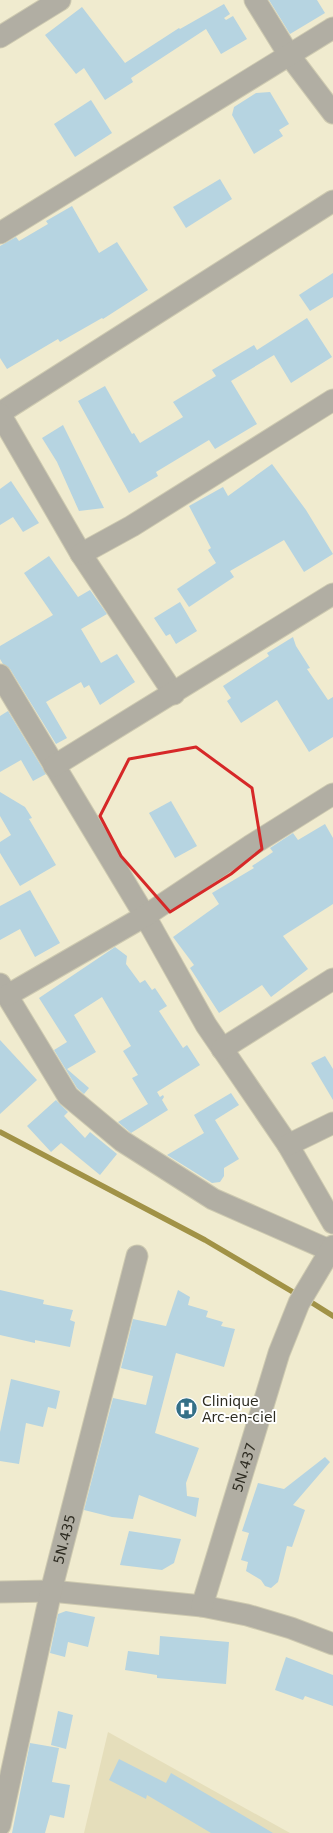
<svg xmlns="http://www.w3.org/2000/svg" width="333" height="1833" font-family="'DejaVu Sans',sans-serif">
	<rect width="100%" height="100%" fill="#f0ebcf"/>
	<path fill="#e5debb" d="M108,1732L290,1833H84Z"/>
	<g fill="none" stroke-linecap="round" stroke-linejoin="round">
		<g stroke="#a19246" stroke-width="5.5">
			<path d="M0,1132L205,1240L298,1295"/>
			<path d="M306,1299L333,1316"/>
		</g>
	</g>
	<g fill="#b6d4e1">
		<path d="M269,0H317L325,13L290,34Z"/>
		<path d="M224,4L230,14L224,18L226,20L233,16L247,39L221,54L206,29L131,78L133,82L105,100L84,68L76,74L45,35L82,7L125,63L179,28L180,29Z"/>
		<path d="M270,92L289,124L279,130L283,136L254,154L232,115L234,107L256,93Z"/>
		<path d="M91,100L112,133L75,157L54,124Z"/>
		<path d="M220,179L232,199L186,228L173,207Z"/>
		<path d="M72,206L99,253L117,242L148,290L103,319L102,318L60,342L58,339L7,369L0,358V246L16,237L19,241L48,224L46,221Z"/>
		<path d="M333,273V297L310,311L299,295Z"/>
		<path d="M307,318L332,357L291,383L274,355L231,381L257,424L215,449L209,440L156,472L158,476L129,493L78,401L105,386L132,434L134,433L140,443L183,417L173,402L216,376L212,370L254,345L257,350Z"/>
		<path d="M63,425L104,508L79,511L57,462L42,438Z"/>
		<path d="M272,464L306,510L333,554L304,572L284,540L230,571L234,577L189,607L177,589L216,563L208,550L211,548L189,506L223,487L228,496Z"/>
		<path d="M11,481L39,523L23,532L13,517L0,525V489Z"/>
		<path d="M49,556L78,597L90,590L107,614L81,629L101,663L117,654L135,682L100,705L89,685L84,688L81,682L46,702L67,738L56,744L10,669L3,664L0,659V646L53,615L24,573Z"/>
		<path d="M180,602L197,631L176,644L170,634L166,636L154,618Z"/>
		<path d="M293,637L296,646L310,668L307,669L328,700L333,697V737L309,752L277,700L241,723L227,701L231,698L223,686L263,660L269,656L267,653Z"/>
		<path d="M8,711L46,774L33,781L21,760L0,772V716Z"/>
		<path d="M0,792L25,807L32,818L29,819L56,865L20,886L0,853V842L11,835L0,816Z"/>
		<path d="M171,801L197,846L175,858L149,813Z"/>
		<path d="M325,824L333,838V904L283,936L308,969L271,997L262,985L219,1013L190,968L194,965L173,937L219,904L212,893L254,868L252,866L273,852L270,848L293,833L298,840Z"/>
		<path d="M30,890L60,943L35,957L20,929L0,940V906Z"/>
		<path d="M115,947L127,956L126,964L140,983L145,980L152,990L155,988L167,1006L159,1011L183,1048L187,1045L200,1065L157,1092L160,1097L163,1095L164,1097L162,1100L168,1110L131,1133L118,1122L148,1104L132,1078L138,1075L123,1051L131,1046L102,997L74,1015L96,1052L67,1069L89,1088L84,1094L77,1088L54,1050L67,1042L39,998Z"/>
		<path d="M0,1040L37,1080L0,1114Z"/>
		<path d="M325,1056L333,1069V1100L311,1063Z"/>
		<path d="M231,1093L239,1105L215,1120L239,1159L224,1168V1176L220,1182L212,1183L167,1155L204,1133L194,1115Z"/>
		<path d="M56,1100L68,1112L64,1116L85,1138L90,1132L117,1154L100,1175L61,1143L51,1152L27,1126Z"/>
		<path d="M0,1290L44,1300L43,1304L73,1310L70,1320L75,1322L70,1347L35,1340V1343L0,1335Z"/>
		<path d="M178,1290L190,1297L188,1305L208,1311L206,1317L223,1322L221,1326L235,1329L224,1367L176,1353L155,1433L199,1448L186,1483L187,1496L199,1498L196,1517L139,1495L133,1519L112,1517L84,1510L113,1398L146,1405L153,1376L121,1368L133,1319L166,1326Z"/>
		<path d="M11,1379L60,1391L56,1409L48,1407L43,1427L26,1423L19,1464L0,1461V1432Z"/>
		<path d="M325,1457L330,1462L293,1505L305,1510L292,1547L287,1546L278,1582L271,1588L265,1586L261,1580L246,1571L248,1562L241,1560L249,1533L242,1531L258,1483L284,1489Z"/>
		<path d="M129,1531L181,1539L174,1563L162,1570L120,1565Z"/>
		<path d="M66,1611L95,1617L88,1647L68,1642L65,1657L50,1653L58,1614Z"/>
		<path d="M160,1636L229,1642L226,1684L157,1678V1675L125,1670L128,1651L159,1655Z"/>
		<path d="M286,1657L333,1675V1706L305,1696L303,1700L275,1690Z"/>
		<path d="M58,1711L73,1715L66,1749L51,1745Z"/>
		<path d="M30,1743L59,1748L52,1782L70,1785L64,1818L50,1815L45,1833H12Z"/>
		<path d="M119,1759L166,1783L171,1773L273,1833H211L147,1795L146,1799L109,1780Z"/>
	</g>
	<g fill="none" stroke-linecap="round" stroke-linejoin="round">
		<defs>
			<g id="minor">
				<path d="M255,0L289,55L333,113"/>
				<path d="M0,37L60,0"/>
				<path d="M0,233L333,28"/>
				<path d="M0,413L333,201"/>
				<path d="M0,414L81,554L174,694"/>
				<path d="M81,554L132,526L333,400"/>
				<path d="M0,675L145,916L206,1025L288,1145L333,1223"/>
				<path d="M54,766L333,594"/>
				<path d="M0,984L68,1096L122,1141L213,1199L329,1250"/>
				<path d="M8,995L145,916L250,846L333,794"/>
				<path d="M222,1049L333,979"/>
				<path d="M288,1145L333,1123"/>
				<path d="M0,1592L51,1591L202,1606L247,1615L291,1628L333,1644"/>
				<path id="s1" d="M202,1606L279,1353L299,1303L333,1246"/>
				<path id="s2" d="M0,1825L51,1591L137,1256"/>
			</g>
		</defs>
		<use href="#minor" stroke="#cdc9b0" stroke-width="23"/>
		<use href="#minor" stroke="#b1aea3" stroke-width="21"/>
	</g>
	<path fill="none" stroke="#d62828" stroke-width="3" stroke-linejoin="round" d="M196,747L252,788L262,849L231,874L170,912L121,856L100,816L129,759Z"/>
	<defs>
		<symbol id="hospital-disc" viewBox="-11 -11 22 22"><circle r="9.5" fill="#346f87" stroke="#fff"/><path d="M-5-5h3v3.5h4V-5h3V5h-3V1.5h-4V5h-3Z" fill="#fff"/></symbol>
	</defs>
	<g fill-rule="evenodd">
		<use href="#hospital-disc" x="174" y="1396" width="25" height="25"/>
	</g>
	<g text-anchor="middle" stroke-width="4" stroke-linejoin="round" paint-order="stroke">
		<g font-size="14" fill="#2e2c22" stroke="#fff" text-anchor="start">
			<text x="202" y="1406">Clinique<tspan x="202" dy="16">Arc-en-ciel</tspan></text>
		</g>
		<g font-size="14" fill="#2e2c22" stroke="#fff">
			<text dy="5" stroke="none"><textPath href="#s1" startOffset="145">5N.437</textPath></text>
			<text dy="5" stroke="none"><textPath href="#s2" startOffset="293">5N.435</textPath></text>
		</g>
	</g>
</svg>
